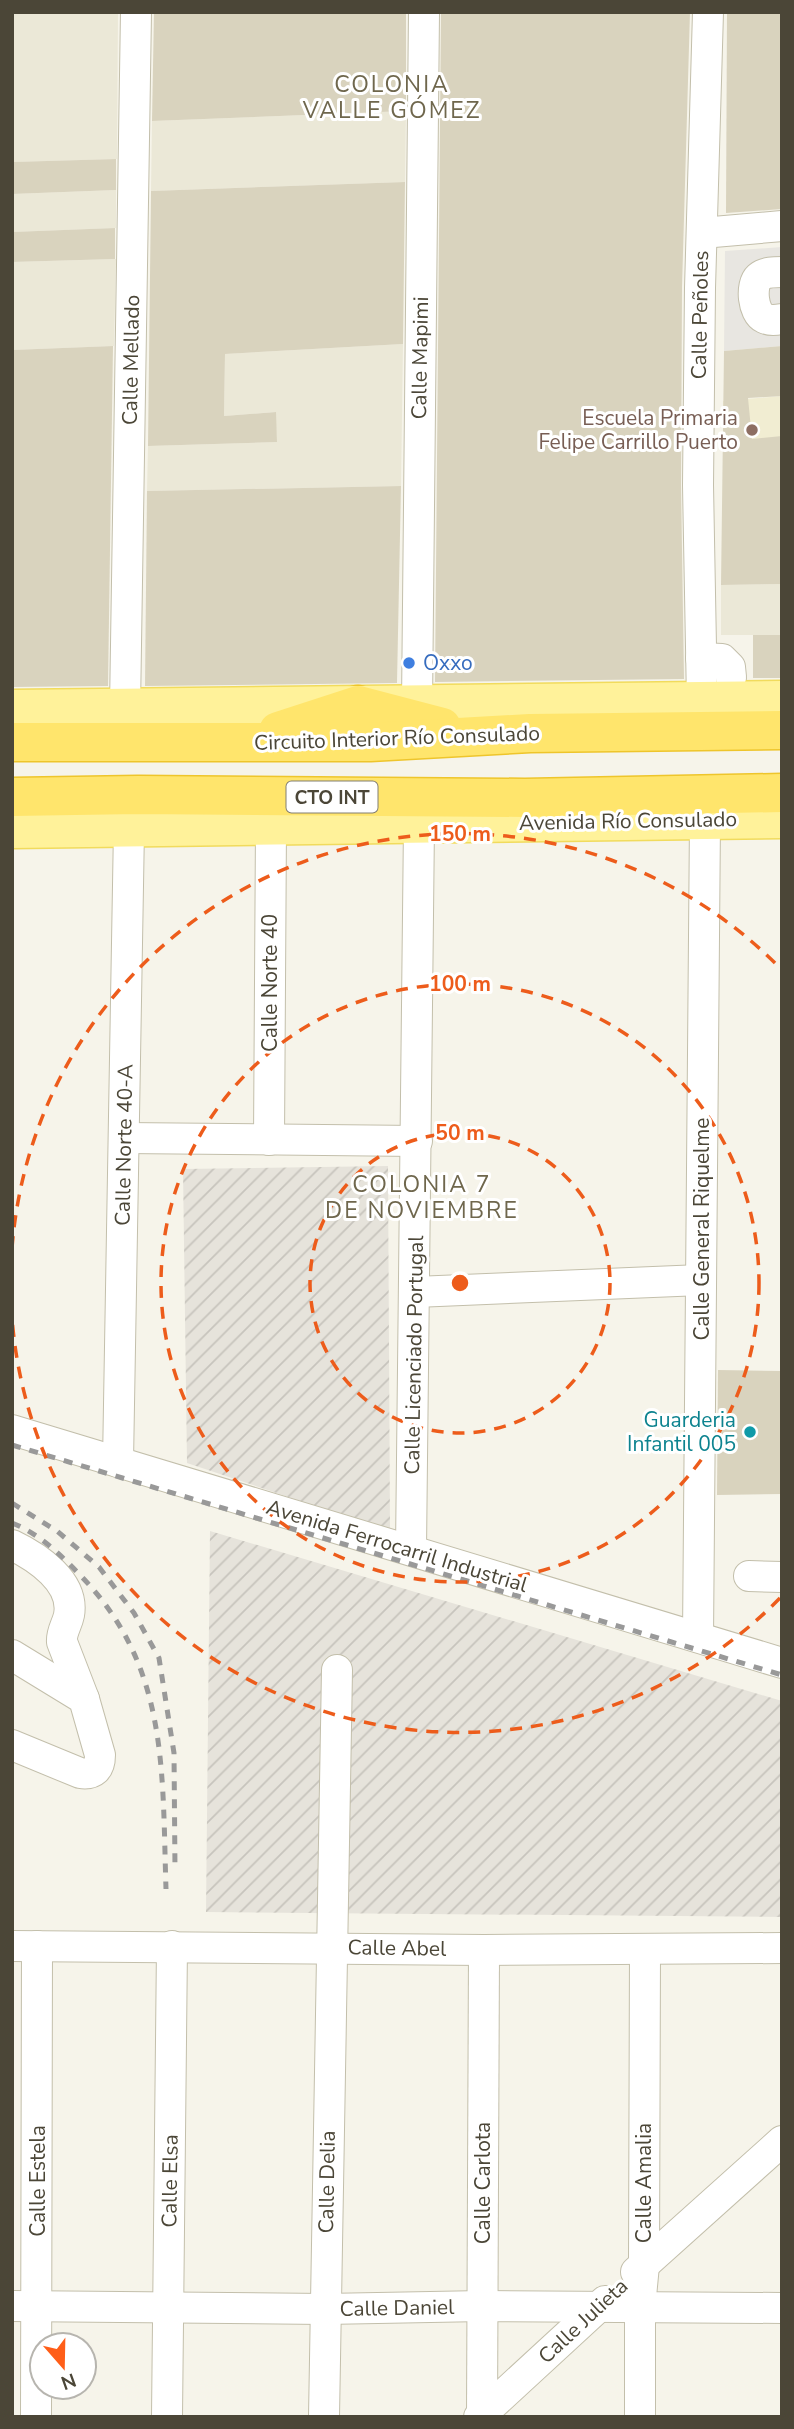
<svg xmlns="http://www.w3.org/2000/svg" width="794" height="2429" font-family="'Nunito Sans',sans-serif">
	<defs>
		<pattern id="industrial-furrows" width="10" height="10" patternUnits="userSpaceOnUse" patternTransform="scale(1.75)"><rect width="10" height="10" fill="#e6e3db"/><path d="M-1 1l2-2M0 10L10 0M9 11l2-2" fill="none" stroke="#c7c4bd"/></pattern>
	</defs>
	<rect width="100%" height="100%" fill="#f6f4ea"/>
	<g fill="#ebe8d7">
		<path d="M118,12L117,159L12,162V13Z"/>
		<path d="M406,111L405,182L151,191L152,121Z"/>
		<path d="M116,190V228L12,232V194Z"/>
		<path d="M116,259L114,346L12,350V262Z"/>
		<path d="M403,344L401,486L147,491L148,446L277,442L275,412L224,416L225,354Z"/>
		<path d="M782,584V635H721V585Z"/>
	</g>
	<g fill="url(#industrial-furrows)">
		<path d="M388,1166L390,1531L187,1463L183,1169Z"/>
		<path d="M210,1531L782,1701V1917L206,1912Z"/>
	</g>
	<path fill="#f1edd2" d="M782,396V459L723,464V401Z"/>
	<path fill="#e8e6e1" d="M782,247V346L724,351L725,251Z"/>
	<g fill="#d9d3be">
		<path d="M154,12H406V111L152,121Z"/>
		<path d="M441,12H690L682,287L681,485L684,679L435,682Z"/>
		<path d="M727,12H782V209L726,213Z"/>
		<path d="M116,159V190L12,194V162Z"/>
		<path d="M405,182L403,344L225,354L224,416L276,412L277,442L148,446L151,191Z"/>
		<path d="M115,228V259L12,262V232Z"/>
		<path d="M113,346L108,686L12,687V350Z"/>
		<path d="M782,346V396L748,398L752,439L782,436V584L721,585L724,351Z"/>
		<path d="M401,486L397,683L145,686L147,491Z"/>
		<rect x="753" y="635" width="29" height="43"/>
		<path d="M718,1370L782,1371V1494L717,1495Z"/>
	</g>
	<g fill="none" stroke-linecap="round" stroke-linejoin="round">
		<defs>
			<g id="minor">
				<path d="M702,233L782,226"/>
				<path d="M782,272C775,272 765,272 759,277C750,285 753,313 764,318C770,321 776,320 782,319"/>
				<path d="M701,658L722,659L730,667L731,677"/>
				<path d="M702,701L698,485L700,288L708,12"/>
				<path d="M417,704L424,12"/>
				<path d="M125,708L136,12"/>
				<path d="M124,1138L417,1141"/>
				<path d="M269,1140L271,826"/>
				<path d="M415,1292L701,1280"/>
				<path d="M12,1430L782,1663"/>
				<path d="M118,1462L129,828"/>
				<path d="M12,1545C37,1557 75,1582 69,1615C67,1625 61,1632 62,1642L84,1699"/>
				<path d="M411,1550L419,824"/>
				<path d="M749,1576L782,1577"/>
				<path d="M698,1637L705,820"/>
				<path d="M12,1655L84,1699L100,1755C100,1769 94,1775 80,1773L12,1745"/>
				<path d="M12,1946L484,1950L782,1948"/>
				<path d="M636,2272L782,2141"/>
				<path d="M12,2306L325,2309L483,2306L782,2308"/>
				<path d="M36,2417L37,1946"/>
				<path d="M167,2417L172,1946"/>
				<path d="M324,2417L337,1670"/>
				<path d="M479,2417L605,2301"/>
				<path d="M482,2417L484,1950"/>
				<path d="M640,2417V2307L644,2265L645,1950"/>
			</g>
			<g id="major">
				<path d="M12,709L782,700"/>
				<path d="M12,829L782,819"/>
			</g>
			<g id="highway">
				<path d="M278,731L358,705L442,727"/>
				<path d="M12,742H370L530,733L782,730"/>
				<path d="M12,797L138,795L525,798L782,793"/>
			</g>
		</defs>
		<use href="#minor" stroke="#c3bfab" stroke-width="32"/>
		<use href="#major" stroke="#f1db5d" stroke-width="41"/>
		<use href="#highway" stroke="#eec52c" stroke-width="41"/>
		<use href="#minor" stroke="#fff" stroke-width="30"/>
		<use href="#major" stroke="#fff29a" stroke-width="38"/>
		<use href="#highway" stroke="#ffe56c" stroke-width="38"/>
		<g stroke="#999" stroke-width="5" stroke-dasharray="9 9" stroke-linecap="butt">
			<path d="M12,1445L782,1675"/>
			<path d="M12,1503L57,1531L99,1567L134,1613L159,1658L174,1753L175,1870"/>
			<path d="M12,1523C38,1533 60,1554 79,1574C169,1665 162,1770 166,1889"/>
		</g>
	</g>
	<g fill="none" stroke="#ed5c1b" stroke-width="3.5" stroke-dasharray="12 9">
		<circle cx="460" cy="1283" r="150"/>
		<circle cx="460" cy="1283" r="299"/>
		<path d="M780 1598A449 449 0 0 1 12 1318M12 1248A449 449 0 0 1 780 968"/>
	</g>
	<circle fill="#8d6e63" stroke="#fff" stroke-width="2.5" cx="752" cy="430" r="7"/>
	<circle fill="#3f7fe0" stroke="#fff" stroke-width="2.5" cx="409" cy="663" r="7"/>
	<circle fill="#0f9aa8" stroke="#fff" stroke-width="2.5" cx="750" cy="1432" r="7"/>
	<g text-anchor="middle" stroke-width="6" stroke-linejoin="round" paint-order="stroke">
		<rect fill="#fff" stroke="#817e73" stroke-width="2" x="286.5" y="781.5" width="91" height="31" rx="5"/>
		<g font-size="19" font-weight="bold" fill="#4b4637">
			<text x="332" y="804">CTO INT</text>
		</g>
		<g font-size="21" fill="#4b4637" stroke="#fff">
			<text transform="translate(700 315) rotate(-89)" y="7">Calle Peñoles</text>
			<text transform="translate(420 358) rotate(-89)" y="7">Calle Mapimi</text>
			<text transform="translate(131 360) rotate(-89)" y="7">Calle Mellado</text>
			<text transform="translate(397 738) rotate(-2)" y="7">Circuito Interior Río Consulado</text>
			<text transform="translate(628 821) rotate(-1)" y="7">Avenida Río Consulado</text>
			<text transform="translate(270 983) rotate(-90)" y="7">Calle Norte 40</text>
			<text transform="translate(124 1145) rotate(-89)" y="7">Calle Norte 40-A</text>
			<text transform="translate(702 1229) rotate(-90)" y="7">Calle General Riquelme</text>
			<text transform="translate(414 1355) rotate(-89)" y="7">Calle Licenciado Portugal</text>
			<text transform="translate(397 1546) rotate(17)" y="7">Avenida Ferrocarril Industrial</text>
			<text transform="translate(397 1948) rotate(1)" y="7">Calle Abel</text>
			<text transform="translate(38 2181) rotate(-90)" y="7">Calle Estela</text>
			<text transform="translate(170 2181) rotate(-89)" y="7">Calle Elsa</text>
			<text transform="translate(327 2182) rotate(-89)" y="7">Calle Delia</text>
			<text transform="translate(483 2183) rotate(-90)" y="7">Calle Carlota</text>
			<text transform="translate(644 2183) rotate(-90)" y="7">Calle Amalia</text>
			<text transform="translate(397 2308) rotate(-1)" y="7">Calle Daniel</text>
			<text transform="translate(583 2321) rotate(-43)" y="7">Calle Julieta</text>
		</g>
		<g font-size="21" fill="#785e54" stroke="#fff" text-anchor="end">
			<text x="738" y="425">Escuela Primaria<tspan x="738" dy="24">Felipe Carrillo Puerto</tspan></text>
		</g>
		<g font-size="21" fill="#366cbe" stroke="#fff" text-anchor="start">
			<text x="423" y="670">Oxxo</text>
		</g>
		<g font-size="21" fill="#0d838f" stroke="#fff" text-anchor="end">
			<text x="736" y="1427">Guarderia<tspan x="736" dy="24">Infantil 005</tspan></text>
		</g>
		<g font-size="23" letter-spacing="2" fill="#6f674d" stroke="#fff">
			<text x="392" y="92">COLONIA<tspan x="392" dy="26">VALLE GÓMEZ</tspan></text>
			<text x="422" y="1192">COLONIA 7<tspan x="422" dy="26">DE NOVIEMBRE</tspan></text>
		</g>
	</g>
	<circle cx="460" cy="1283" r="10" fill="#ed5c1b" stroke="#fff" stroke-width="3.5"/>
	<g font-size="21" text-anchor="middle" font-weight="bold" fill="#ed5c1b" stroke="#fff" stroke-width="6" stroke-linejoin="round" paint-order="stroke">
		<text x="460" y="841">150 m</text>
		<text x="460" y="991">100 m</text>
		<text x="460" y="1140">50 m</text>
	</g>
	<rect width="794" height="2429" fill="none" stroke="#4b4637" stroke-width="28"/>
	<g transform="translate(63 2366) rotate(160)"><circle r="33" fill="#ffffff" stroke="#b7b5af" stroke-width="2"/>
	<path d="M0-5L12 26L0 18L-12 26Z" fill="#ff5e18"/>
	<text y="-10" font-size="19" font-weight="bold" text-anchor="middle" fill="#4b4637">N</text>
	</g>
</svg>
